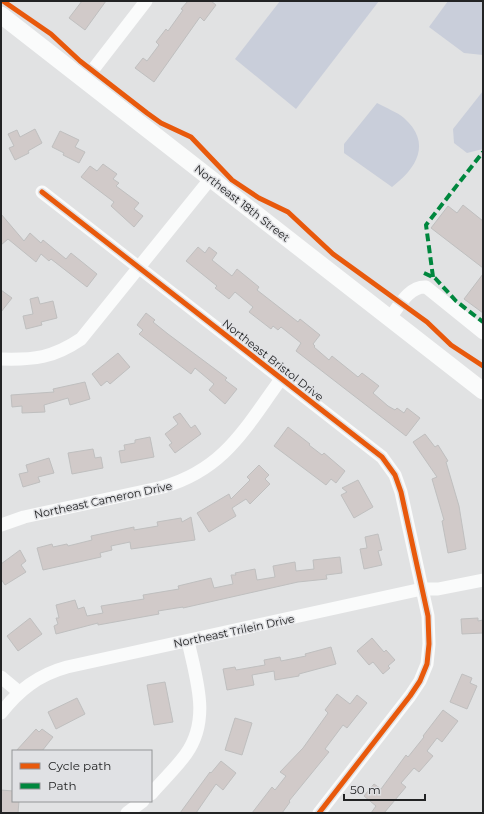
<svg xmlns="http://www.w3.org/2000/svg" width="484" height="814" font-family="Montserrat,sans-serif">
	<rect width="100%" height="100%" fill="#e1e2e3"/>
	<g fill="#c9ceda">
		<path d="M280,1H379L296,109L235,59Z"/>
		<path d="M448,1H483V55L464,53L429,27Z"/>
		<path d="M483,91V149L467,153L454,143L453,129Z"/>
		<path d="M377,103C386,108 397,112 404,118C432,143 417,168 392,187L344,153V144Z"/>
	</g>
	<g fill="#d1cac9" stroke="#bfbfbf">
		<path d="M82,1H106L85,30L69,18Z"/>
		<path d="M188,1H211L216,5L204,21L200,17L154,82L135,68L143,58L147,61L159,45L156,42L166,29L168,31L183,10L181,9Z"/>
		<path d="M35,129L42,143L28,151L29,153L15,160L9,148L14,146L8,134L17,130L20,137Z"/>
		<path d="M60,131L79,140L75,147L85,152L79,163L63,155L64,153L52,147Z"/>
		<path d="M103,164L117,174L113,179L119,183L116,186L139,203L134,209L143,216L134,227L111,206L114,202L81,177L90,166L97,171Z"/>
		<path d="M463,205L483,221V268L431,228L448,206L457,213Z"/>
		<path d="M1,214L24,241L30,233L41,243L43,240L66,259L71,253L97,274L87,287L51,259L49,261L41,254L36,262L8,239L1,245Z"/>
		<path d="M198,247L205,253L209,247L217,253L212,260L232,276L237,269L259,287L257,290L298,322L300,319L320,335L313,344L315,346L314,347L329,360L332,356L358,377L362,373L379,386L373,393L388,406L395,410L397,408L404,413L407,408L420,418L406,436L296,351L301,343L281,327L278,330L273,326L271,329L249,312L253,307L235,292L229,299L215,288L217,286L186,261Z"/>
		<path d="M483,274V313L464,299Z"/>
		<path d="M1,290L12,298L1,312Z"/>
		<path d="M38,297L40,304L53,301L57,318L41,322L42,325L26,329L23,316L33,314L30,299Z"/>
		<path d="M146,313L155,320L153,322L168,334L227,378L225,380L237,389L225,404L209,390L214,384L195,368L191,374L139,334L143,330L137,325Z"/>
		<path d="M118,353L130,367L110,384L107,381L101,386L92,374Z"/>
		<path d="M85,382L90,399L70,405L68,398L44,405L45,412L22,413V406L12,407L11,395L54,392L53,389Z"/>
		<path d="M180,413L191,428L195,425L201,434L175,453L169,445L172,443L165,434L178,424L173,417Z"/>
		<path d="M288,427L310,444L309,445L322,455L324,453L345,471L336,483L331,479L326,485L274,446Z"/>
		<path d="M425,434L435,447L438,445L448,461L446,462L459,506L466,549L448,553L442,521L444,520L432,479L437,477L413,442Z"/>
		<path d="M150,437L154,457L121,463L119,451L125,450L124,445L135,443V440Z"/>
		<path d="M93,449L95,458L101,457L103,468L72,474L68,453Z"/>
		<path d="M49,458L54,473L38,477L40,482L23,487L19,474L28,472L26,465Z"/>
		<path d="M259,465L269,475L265,479L270,484L250,504L246,499L232,508L236,516L209,532L197,513L229,494L231,499L250,480L247,477Z"/>
		<path d="M358,480L373,507L354,518L341,495L347,492L342,488Z"/>
		<path d="M191,517L195,540L131,549L130,542L111,546L112,550L100,553L101,557L43,570L37,548L52,544L53,547L67,544L68,546L92,540L91,536L134,527V530L158,526L157,522L181,518L182,522Z"/>
		<path d="M378,534L382,550L378,551L382,565L364,569L360,549L367,548L365,537Z"/>
		<path d="M20,550L26,561L21,565L26,572L5,585L1,579V564Z"/>
		<path d="M340,557L342,573L326,575L327,579L298,582L183,608V607L158,611L159,614L98,625V623L56,634L54,626L58,624L56,618H59L56,605L75,600L78,609L84,607L87,616L103,613L101,606L144,599L143,595L179,589L178,586L211,578L214,588L233,584L231,575H236L235,573L255,569L257,580L275,577L273,566L295,562L296,571L314,569L313,560Z"/>
		<path d="M30,618L42,634L18,651L7,636Z"/>
		<path d="M478,618V621L483,620V633L462,634L461,619Z"/>
		<path d="M372,638L384,652L386,650L395,660L388,666L390,668L383,674L373,662L369,665L357,651Z"/>
		<path d="M331,647L336,664L299,674V676L275,680L274,671L252,675L254,685L227,690L223,669L235,667L236,670L265,665L264,660L280,657L281,661L306,656L305,654Z"/>
		<path d="M462,674L472,678L470,683L477,686L467,709L450,702Z"/>
		<path d="M165,682L173,722L154,725L147,685Z"/>
		<path d="M337,694L350,704L357,695L367,703L347,728L343,725L325,749L329,752L289,801L290,802L282,813H252L272,787L275,790L286,776L280,772L303,748L328,713L325,710Z"/>
		<path d="M77,698L85,714L56,729L48,712Z"/>
		<path d="M443,710L458,721L442,742L437,738L427,751L433,756L419,772L414,768L401,783L406,787L384,813H371L376,806L364,796L374,784L381,789L406,755L408,757L424,737L423,736Z"/>
		<path d="M235,718L252,723L242,755L225,750Z"/>
		<path d="M36,729L39,732L42,729L53,737L42,751H16Z"/>
		<path d="M221,761L236,773L223,790L216,784L196,813H180L210,772L211,773Z"/>
		<path d="M1,790L13,791V801H19L18,813H1Z"/>
	</g>
	<g fill="none" stroke-linecap="round" stroke-linejoin="round">
		<g stroke="#fafbfb" stroke-width="13">
			<path d="M85,80L146,1"/>
			<path d="M42,192L382,457L395,475L401,492L428,616L429,644L427,664L420,681L410,696L319,813"/>
			<path d="M390,318C399,306 409,286 426,287L483,333"/>
			<path d="M1,359C34,360 53,358 81,339L211,178"/>
			<path d="M1,525L24,517L163,487C225,469 245,428 281,379"/>
			<path d="M1,677L19,692"/>
			<path d="M1,713C19,690 38,675 67,667L422,589H438L483,580"/>
			<path d="M151,794C162,781 176,768 186,754C211,719 196,679 188,641"/>
			<path d="M127,813L143,801"/>
		</g>
		<path stroke="#fafbfb" stroke-width="17" d="M1,15L483,391"/>
		<g stroke="#00873e" stroke-width="4" stroke-dasharray="8 4" stroke-linecap="butt">
			<path d="M424,273L435,278L456,301L483,322"/>
			<path d="M433,277L426,225L483,152"/>
		</g>
		<defs>
			<g id="cycleway">
				<path d="M3,1L51,34L80,61L147,113L161,123L191,137L232,180L259,198L288,212L333,254L427,322L451,345L483,366"/>
				<path d="M42,192L382,457L395,475L401,492L428,616L429,644L427,664L420,681L410,696L319,813"/>
			</g>
		</defs>
		<use href="#cycleway" stroke="#e0e1e4" stroke-width="8"/>
		<use href="#cycleway" stroke="#e8590c" stroke-width="5"/>
	</g>
	<g text-anchor="middle" stroke-width="3" stroke-linejoin="round" paint-order="stroke">
		<g font-size="11" fill="#222324" stroke="#e0e1e4">
			<text transform="translate(242 203) rotate(38)" y="4">Northeast 18th Street</text>
			<text transform="translate(273 360) rotate(38)" y="4">Northeast Bristol Drive</text>
			<text transform="translate(103 500) rotate(-12)" y="4">Northeast Cameron Drive</text>
			<text transform="translate(234 631) rotate(-12)" y="4">Northeast Trilein Drive</text>
		</g>
	</g>
	<rect width="484" height="814" fill="none" stroke="#222324" stroke-width="4"/>
	<rect x="12" y="750" width="140" height="52" fill="#e0e1e4" stroke="#949597"/>
	<rect x="20" y="763" width="20" height="6" fill="#e8590c" stroke="#949597"/>
	<text x="48" y="770" font-size="12" fill="#222324">Cycle path</text>
	<rect x="20" y="783" width="20" height="6" fill="#00873e" stroke="#949597"/>
	<text x="48" y="790" font-size="12" fill="#222324">Path</text>
	<path d="M344 794v6h81v-6" fill="none" stroke="#222324" stroke-width="2"/>
	<text x="350" y="794" font-size="12" fill="#222324" stroke="#e0e1e4" stroke-width="3" paint-order="stroke">50 m</text>
</svg>
